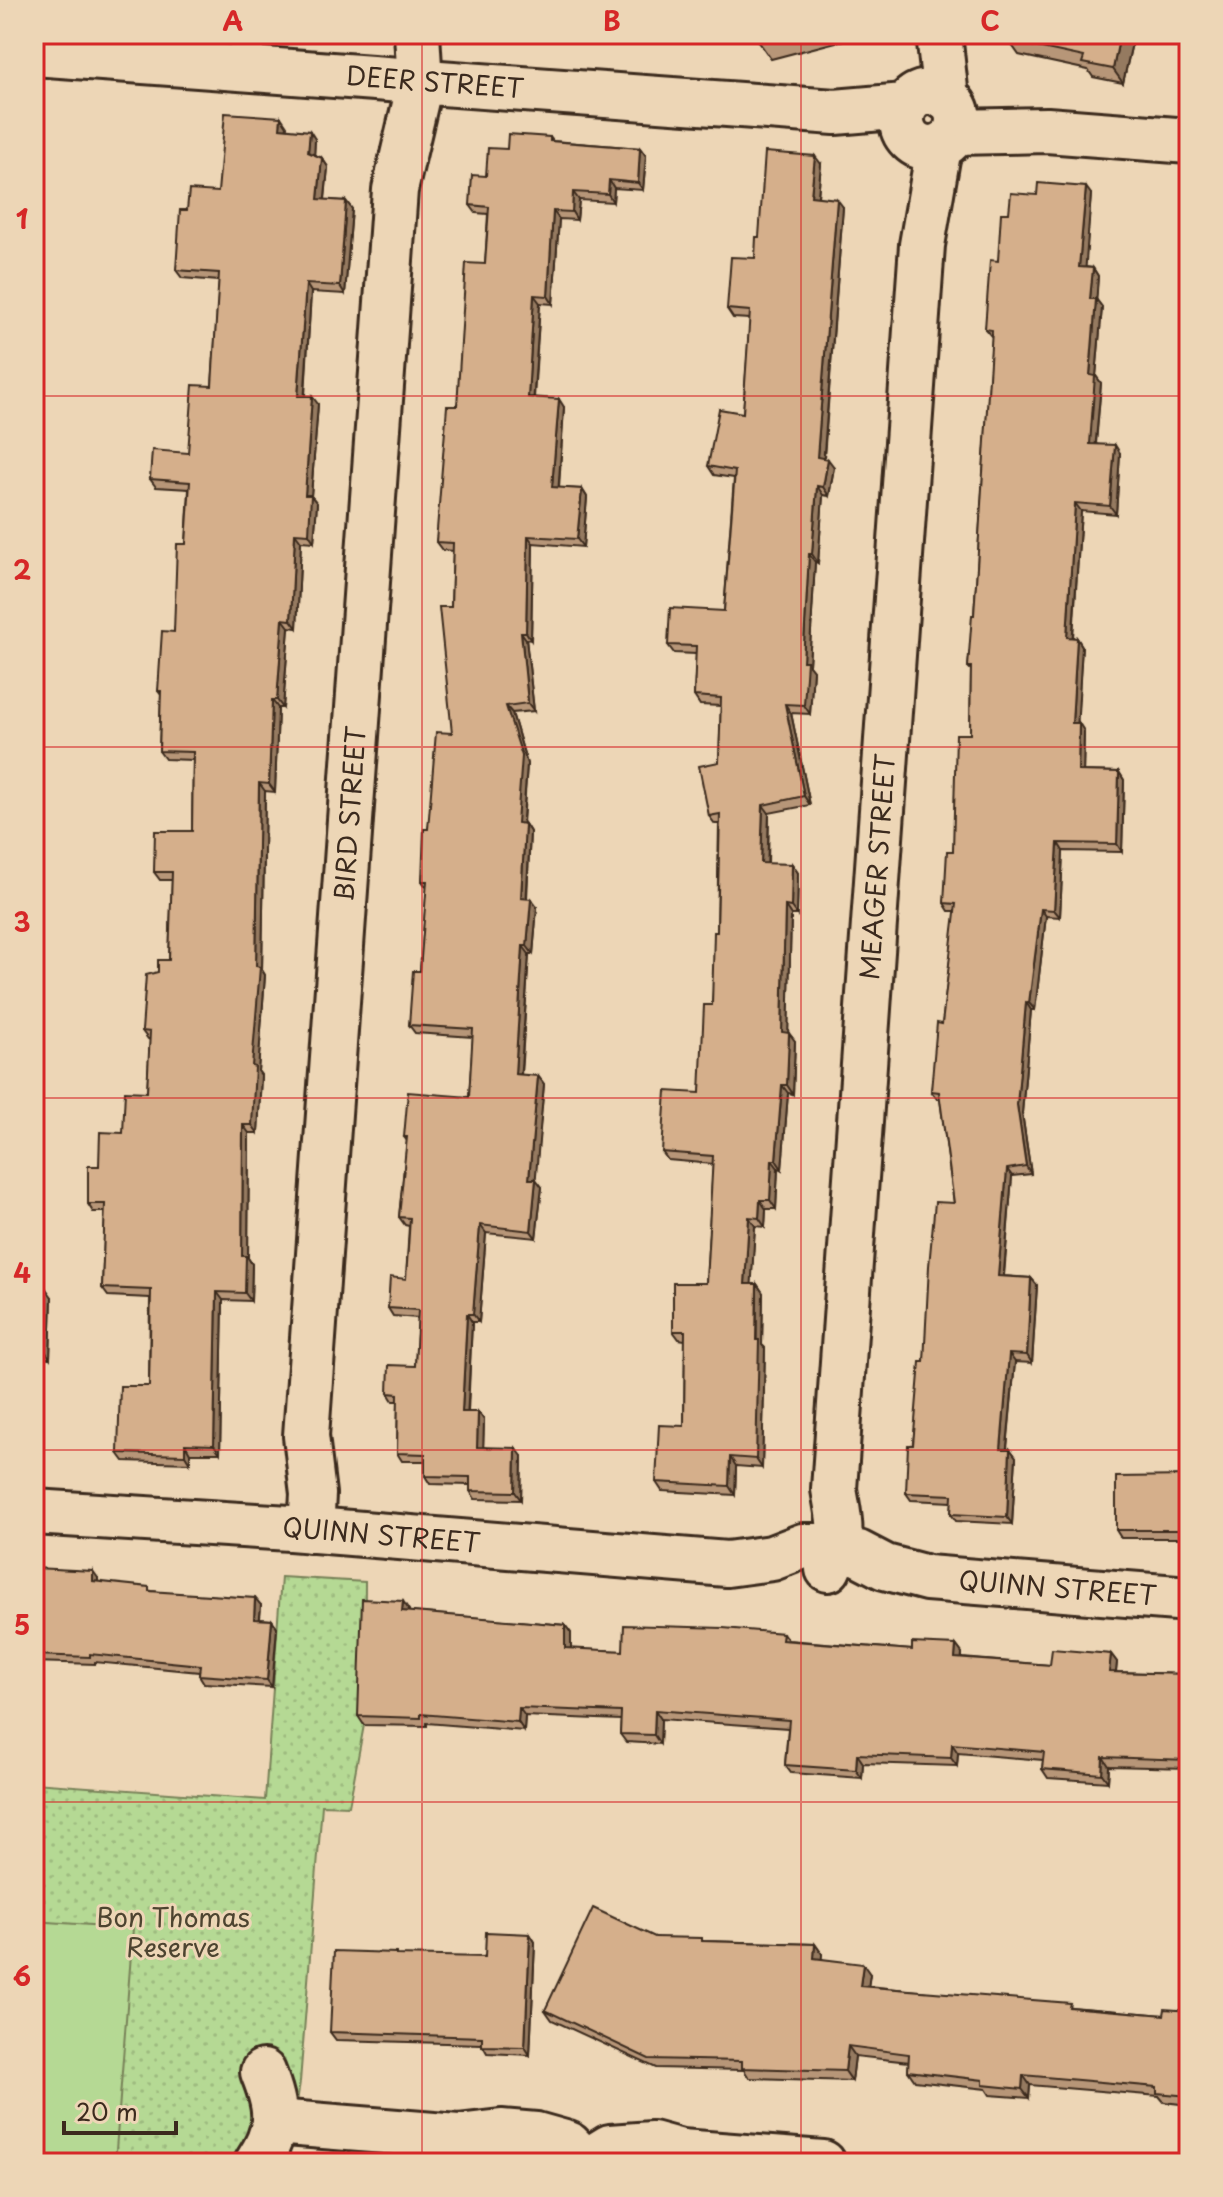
<svg xmlns="http://www.w3.org/2000/svg" width="1223" height="2197" font-family="'Playpen Sans',sans-serif">
	<defs>
		<pattern id="park-dots" width="8" height="8" patternUnits="userSpaceOnUse" patternTransform="scale(2)"><rect width="8" height="8" fill="#b5d994"/><path d="M2 2h.1M6 6h.1" fill="none" stroke="#9dba7f" stroke-width="1.8" stroke-linecap="round"/></pattern>
	</defs>
	<rect width="100%" height="100%" fill="#edd6b6"/>
	<filter id="ink" filterUnits="userSpaceOnUse"><feTurbulence type="fractalNoise" baseFrequency=".0125" numOctaves="2"/><feDisplacementMap in="SourceGraphic" scale="16" xChannelSelector="R" yChannelSelector="G"/><feConvolveMatrix kernelMatrix="1 2 1 2 8 2 1 2 1" color-interpolation-filters="sRGB"/></filter>
	<g filter="url(#ink)">
		<path fill="url(#park-dots)" stroke="#788259" stroke-width="2" d="M281,1577L365,1582L364,1725L349,1806L322,1805L300,2082L288,2163H34V1783L265,1800Z"/>
		<path fill="#b5d994" stroke="#788259" stroke-width="2" d="M34,1921L133,1928L115,2163H34Z"/>
		<g fill="none" stroke-linecap="round" stroke-linejoin="round">
			<defs>
				<g id="minor">
					<path d="M939,34L946,98"/>
					<path id="s1" d="M34,53L835,112L905,106"/>
					<circle cx="930" cy="120" r="28"/>
					<path d="M956,132L1047,130L1189,141"/>
					<path id="s2" d="M34,1512L290,1528L727,1564L772,1558L803,1546H820L858,1553L885,1567L927,1578L1189,1599"/>
					<path id="s3" d="M311,1530L313,1494L306,1436L395,190L420,83L417,34"/>
					<path id="s4" d="M828,1569C845,1535 840,1525 834,1489L922,245L939,147"/>
					<path d="M275,2122L458,2137L501,2132L536,2135L568,2144L587,2163"/>
					<path d="M257,2163C280,2129 278,2109 263,2072"/>
					<path d="M584,2163L610,2147L652,2144L681,2152L823,2163"/>
				</g>
			</defs>
			<use href="#minor" stroke="#3b2a1e" stroke-width="50"/>
			<use href="#minor" stroke="#edd6b6" stroke-width="44"/>
		</g>
		<g fill="#b79678" stroke="#3b2a1e" stroke-width="2">
			<path d="M497,34H580L579,41L498,35Z"/>
			<path d="M757,34H854L855,37L771,59L759,42Z"/>
			<path d="M1010,34H1134L1123,83L1093,77L1088,70L1019,55L1009,41Z"/>
			<path d="M287,126L286,129L315,139L314,155L322,158L328,167L325,200L346,201L352,209L345,294L311,292L305,396L318,404L311,496L317,503L314,542L301,541L297,628L289,627L283,708H278L275,792L265,791L262,970L265,975L258,1071L261,1075L258,1133H249L248,1258L252,1264L251,1301L223,1300L220,1453H190V1463L124,1461L118,1453L149,1386L150,1298L108,1296L102,1288L105,1212H93L88,1204L99,1166L123,1133L147,1092L150,1040L148,1039L142,1031L158,972L169,960L172,880H160L154,872L192,831L193,760L165,759L159,751L161,695L158,691L174,632L186,544L189,489L156,487L150,479L188,453L212,386L219,281L182,278L176,270L187,210L218,192Z"/>
			<path d="M550,137L553,141L640,148L646,156L643,190L614,188L613,202L579,200L577,220L559,219L553,304L540,303L534,398L564,407L559,488L582,489L587,497L583,547L533,543L531,640L526,639L534,711L512,713L527,764L523,824H525L530,832L527,899L537,907L533,954H529L521,1075L538,1076L544,1084L535,1179L542,1187L536,1238L486,1233L479,1322H472L468,1412H478L484,1420L483,1447L522,1456L521,1500L475,1499L470,1491V1485L430,1484L425,1476V1461H402L397,1453L398,1401H393L388,1393L415,1366L418,1318L393,1316L388,1308L406,1279L409,1226L405,1225L399,1217L407,1141L404,1137L469,1097L473,1037L415,1033L409,1025L420,971L427,888L422,881L428,829L452,733L451,607L453,551L442,550L436,542L457,406L485,264L488,214L476,213L470,205L486,176L507,149Z"/>
			<path d="M821,164L818,197L843,207L824,458L834,467L829,496L823,495L818,563L815,562L809,665L813,670L810,714L791,713L810,805L769,813L768,864H792L798,873L797,915H791L788,1033L795,1041L793,1094L788,1093L782,1169L778,1168L776,1209H766L765,1227L755,1226L751,1284H757L763,1293L762,1345L765,1348L762,1468L736,1466L735,1495L662,1491L656,1482L684,1426L685,1340L679,1339L673,1331L706,1283L713,1164L668,1160L662,1152L700,1093L712,1005L717,932L719,824H715L709,816L719,762L721,706L700,705L694,696L696,654L674,653L668,645L724,611L734,478L714,475L708,466L743,413L750,319L733,318L727,309L755,258L759,237Z"/>
			<path d="M1091,194L1085,267L1093,268L1098,276L1096,299L1102,307L1096,376L1101,383L1096,444L1120,453L1116,514L1081,511L1073,638H1077L1082,646L1077,723L1084,731L1083,771L1119,772L1124,780L1122,852L1063,851L1060,917L1046,916L1035,1010H1031L1022,1113L1031,1174L1012,1176L1004,1276L1031,1278L1037,1285L1032,1363L1015,1362L1007,1449H1010L1016,1457L1012,1524L956,1521L951,1514L952,1502L911,1500L906,1493L924,1362L954,1203L940,1099H937L931,1091L942,1024L956,911H949L944,903L953,851L970,734L971,670L968,667L974,615L992,337L985,329L998,261L1009,213L1037,195Z"/>
			<path d="M34,355H36L41,362V414H34Z"/>
			<path d="M34,1283L52,1297L50,1358H34Z"/>
			<path d="M1189,1476V1538H1121L1116,1530Z"/>
			<path d="M34,1569L98,1578V1582L152,1591L261,1605L260,1619L272,1620L277,1627L272,1687L204,1683L199,1675V1672L95,1662V1664L34,1662Z"/>
			<path d="M409,1610V1612L565,1625L571,1633V1649L623,1651L783,1633L788,1640L912,1650L956,1645L962,1653V1658L1050,1665L1111,1654L1117,1662L1116,1672L1186,1674L1189,1678V1768L1109,1766L1108,1782L1048,1778L1042,1769L1043,1760L958,1753L957,1766L863,1763L862,1778L791,1773L785,1765L788,1728L661,1719L660,1744L626,1742L620,1734L621,1720L525,1716L524,1731L427,1723V1726L364,1725L358,1716Z"/>
			<path d="M530,1934L535,1942L530,2055L487,2053L482,2044L336,2040L330,2032Z"/>
			<path d="M655,1937L704,1941L815,1944L822,1954L821,1959L870,1974L868,1986L1072,2007L1164,2015L1189,2011V2105L1164,2102L1159,2096L1030,2085L1029,2098L990,2095L986,2089L915,2081L908,2071L909,2062L855,2056L852,2081L749,2078L744,2070L656,2068L552,2020L545,2010Z"/>
		</g>
		<g fill="#957a61" stroke="#3b2a1e" stroke-width="2">
			<path d="M1120,34H1134L1123,83L1113,69Z"/>
			<path d="M281,117L287,126L285,136L280,128Z"/>
			<path d="M310,131L315,139L314,160L308,152Z"/>
			<path d="M640,148L646,156L643,190L638,183Z"/>
			<path d="M815,156L821,164L817,205L811,196Z"/>
			<path d="M322,158L328,167L324,207L318,199Z"/>
			<path d="M609,180L614,188L613,202L608,194Z"/>
			<path d="M1086,187L1091,194L1085,275L1079,267Z"/>
			<path d="M573,192L579,200L577,220L572,212Z"/>
			<path d="M837,199L843,207L823,465L817,457Z"/>
			<path d="M346,201L352,209L345,294L340,286Z"/>
			<path d="M553,211L559,219L553,304L548,296Z"/>
			<path d="M1093,268L1098,276L1096,306L1090,299Z"/>
			<path d="M306,284L311,292L304,404L298,396Z"/>
			<path d="M534,295L540,303L533,405L528,397Z"/>
			<path d="M1096,299L1102,307L1096,376L1101,383L1095,451L1090,444V375Z"/>
			<path d="M36,355L41,362V414L36,407Z"/>
			<path d="M312,396L318,404L311,496L317,503L314,542L309,534L305,495Z"/>
			<path d="M559,399L564,407L558,495L552,487Z"/>
			<path d="M1115,445L1120,453L1116,514L1110,506Z"/>
			<path d="M828,459L834,467L829,496L823,487Z"/>
			<path d="M817,486L823,495L818,563L812,554Z"/>
			<path d="M582,489L587,497L583,547L577,539Z"/>
			<path d="M1075,503L1081,511L1072,645L1067,637Z"/>
			<path d="M295,533L301,541L297,628L291,620Z"/>
			<path d="M528,536L533,543L531,640L526,632Z"/>
			<path d="M809,554L815,562L809,665L813,670L810,714L804,705L803,661Z"/>
			<path d="M283,619L289,627L283,708L277,700Z"/>
			<path d="M521,632L526,639L534,711L528,703Z"/>
			<path d="M1077,638L1082,646L1077,730L1072,723Z"/>
			<path d="M272,700L278,708L275,792L269,784Z"/>
			<path d="M785,704L791,713L810,805L804,796Z"/>
			<path d="M506,706L512,713L527,764L522,831L517,823Z"/>
			<path d="M1079,723L1084,731L1083,779L1078,771Z"/>
			<path d="M1119,772L1124,780L1122,852L1117,844Z"/>
			<path d="M259,783L265,791L262,970L265,975L258,1071L261,1075L258,1133L252,1125V1066L256,966Z"/>
			<path d="M763,805L769,813L767,872L761,863Z"/>
			<path d="M525,824L530,832L526,906L521,898Z"/>
			<path d="M1058,843L1063,851L1060,917L1054,910Z"/>
			<path d="M792,864L798,873L797,915L791,907Z"/>
			<path d="M531,899L537,907L533,954L527,946Z"/>
			<path d="M785,906L791,915L788,1041L782,1032Z"/>
			<path d="M1041,909L1046,916L1035,1010L1029,1003Z"/>
			<path d="M523,946L529,954L520,1082L515,1074Z"/>
			<path d="M1026,1002L1031,1010L1022,1113L1031,1174L1026,1166L1017,1105Z"/>
			<path d="M789,1033L795,1041L793,1094L787,1085Z"/>
			<path d="M538,1076L544,1084L535,1186L529,1179Z"/>
			<path d="M782,1085L788,1093L782,1169L776,1160Z"/>
			<path d="M243,1125L249,1133L248,1258L252,1264L251,1301L245,1293L242,1256Z"/>
			<path d="M772,1160L778,1168L776,1209L770,1200Z"/>
			<path d="M1007,1169L1012,1176L1003,1283L998,1276Z"/>
			<path d="M536,1179L542,1187L536,1238L531,1231Z"/>
			<path d="M760,1200L766,1209L765,1227L759,1218Z"/>
			<path d="M749,1217L755,1226L751,1293L745,1284Z"/>
			<path d="M480,1225L486,1233L479,1322L473,1314Z"/>
			<path d="M1031,1278L1037,1285L1032,1363L1027,1355Z"/>
			<path d="M42,1283L52,1297L50,1358L40,1344Z"/>
			<path d="M757,1284L763,1293L762,1345L765,1348L762,1468L756,1459Z"/>
			<path d="M217,1292L223,1300L220,1453L214,1445Z"/>
			<path d="M467,1314L472,1322L467,1420L462,1412Z"/>
			<path d="M1009,1354L1015,1362L1006,1456L1001,1449Z"/>
			<path d="M478,1412L484,1420L483,1455L477,1447Z"/>
			<path d="M185,1444L190,1453V1463L185,1455Z"/>
			<path d="M516,1448L522,1456L521,1500L515,1492Z"/>
			<path d="M1010,1449L1016,1457L1012,1524L1007,1517Z"/>
			<path d="M730,1457L736,1466L735,1495L729,1486Z"/>
			<path d="M93,1571L98,1578V1589L93,1581Z"/>
			<path d="M255,1598L261,1605L259,1626L254,1619Z"/>
			<path d="M403,1601L409,1610L408,1620L402,1611Z"/>
			<path d="M272,1620L277,1627L272,1687L267,1680Z"/>
			<path d="M565,1625L571,1633V1657L565,1648Z"/>
			<path d="M956,1645L962,1653L961,1666L955,1658Z"/>
			<path d="M1111,1654L1117,1662L1115,1681L1109,1672Z"/>
			<path d="M1186,1674L1189,1678V1702L1186,1697Z"/>
			<path d="M519,1708L525,1716L524,1731L518,1722Z"/>
			<path d="M655,1710L661,1719L660,1744L654,1735Z"/>
			<path d="M952,1744L958,1753L957,1766L951,1758Z"/>
			<path d="M857,1754L863,1763L862,1778L856,1770Z"/>
			<path d="M1103,1757L1109,1766L1108,1782L1102,1774Z"/>
			<path d="M530,1934L535,1942L530,2055L525,2047Z"/>
			<path d="M815,1944L822,1954L821,1967L814,1958Z"/>
			<path d="M863,1964L870,1974L867,1995L860,1986Z"/>
			<path d="M848,2046L855,2056L852,2081L845,2071Z"/>
			<path d="M1023,2075L1030,2085L1029,2098L1022,2089Z"/>
		</g>
		<g fill="#d5af8b" stroke="#3b2a1e" stroke-width="2">
			<path d="M757,34H787L759,42Z"/>
			<path d="M1010,34H1120L1113,69L1082,63L1084,57L1009,41Z"/>
			<path d="M225,113L281,117L280,128L310,131L308,152L322,158L318,199L346,201L340,286L306,284L298,396H312L305,495H311L309,534L295,533L291,620L283,619L277,700H272L269,784L259,783L256,966L260,967L252,1066L255,1067L252,1125H243L242,1256H246L245,1293L217,1292L214,1445L185,1444V1455L118,1453L120,1386H149L151,1290L102,1288L105,1204H88V1166H99L100,1132L123,1133L125,1091L147,1092L150,1032L142,1031L146,975L158,972V960H169L172,872H154L155,831H192L193,752L159,751L161,691H158L162,631L174,632L177,544H186L190,482L150,479L152,450L188,453L193,385L212,386L219,273L176,270L180,210H187L189,190L218,192Z"/>
			<path d="M508,134L550,137V141L640,148L638,183L609,180L608,194L573,192L572,212L553,211L548,296L534,295L528,397L559,399L552,487L582,489L577,539L528,536L526,632H521L528,703L506,706L522,756L517,823L525,824L521,898L531,899L527,946H523L515,1074L538,1076L529,1179H536L531,1231L480,1225L473,1314H467L462,1412H478L477,1447L516,1448L515,1492L470,1491V1477L425,1476V1454L397,1453L398,1394L388,1393L389,1365L415,1366L418,1310L388,1308L390,1277L406,1279L410,1218L399,1217L407,1137H404L408,1092L469,1097L473,1029L409,1025L413,971H420L427,881H422L424,829H428L436,732L452,733L439,607H451L453,543L436,542L447,406H457L466,263L485,264L489,207L470,205L472,175L486,176L488,148L507,149Z"/>
			<path d="M765,152L815,156L811,196L837,199L817,457L828,459L823,487L817,486L812,554H809L803,661H807L804,705L785,704L804,796L763,805L761,863L792,864L791,907L785,906L782,1032L789,1033L787,1085H782L776,1160H772L770,1200H760L759,1218L749,1217L745,1284H757L756,1340H759L756,1459L730,1457L729,1486L656,1482L659,1425L684,1426L685,1331H673V1283H706L713,1156L662,1152L666,1091L700,1093L704,1005H712L714,932H717L720,814L709,816L699,766L719,762L721,698L694,696L696,646L668,645L670,608L724,611L735,471L708,466L719,409L743,413L750,311L727,309L731,257L755,258L756,237H759Z"/>
			<path d="M1038,183L1086,187L1079,267L1093,268L1090,299H1096L1090,375L1095,376L1090,444L1115,445L1110,506L1075,503L1067,637L1077,638L1072,723H1079L1078,771L1119,772L1117,844L1058,843L1054,910L1041,909L1029,1003L1026,1002L1017,1105L1026,1166L1007,1169L998,1276L1031,1278L1027,1355L1009,1354L1001,1449H1010L1007,1517L951,1514L952,1495L906,1493L908,1445H913L920,1362H924L929,1266L935,1202L954,1203L939,1092L931,1091L937,1023L942,1024L956,904L944,903L947,851H953L956,734H970L971,667H968L972,615H974L992,330L985,329L990,260L998,261L1001,213H1009L1011,193L1037,195Z"/>
			<rect x="34" y="355" width="2" height="52"/>
			<path d="M34,1283H42L40,1344H34Z"/>
			<path d="M1189,1476V1530H1116V1477Z"/>
			<path d="M34,1568L93,1571V1581L149,1587V1591L255,1598L254,1619L272,1620L267,1680L199,1675L200,1665L90,1654V1657L34,1655Z"/>
			<path d="M362,1599L403,1601L402,1611L565,1625V1648L623,1651L624,1625L723,1628L783,1633L782,1640L912,1650V1643L956,1645L955,1658L1050,1665L1052,1649L1111,1654L1109,1672L1186,1674V1697H1189V1760L1103,1757L1102,1774L1042,1769L1044,1752L952,1744L951,1758L857,1754L856,1770L785,1765L789,1720L655,1710L654,1735L620,1734L621,1712L519,1708L518,1722L421,1714V1718L358,1716Z"/>
			<path d="M593,1908L655,1937L702,1938V1941L815,1944L814,1958L863,1964L860,1986L1070,2003L1069,2007L1164,2015L1165,2009L1189,2011V2096L1157,2093V2087L1023,2075L1022,2089L983,2085V2080L908,2071L909,2054L848,2046L845,2071L742,2068V2061L649,2059L545,2010Z"/>
			<path d="M486,1932L530,1934L525,2047L482,2046V2037L330,2032L334,1951L396,1953V1955L485,1957Z"/>
		</g>
	</g>
	<path fill="none" stroke="#d62828" stroke-width="2" stroke-opacity="0.55" d="M422,34V2163M801,34V2163M34,396H1189M34,747H1189M34,1098H1189M34,1450H1189M34,1802H1189"/>
	<g text-anchor="middle" stroke-width="6" stroke-linejoin="round" paint-order="stroke">
		<g font-size="26" fill="#3b2a1e" stroke="#edd6b6">
			<text dy="9" stroke="none"><textPath href="#s1" startOffset="402">DEER STREET</textPath></text>
			<text dy="9" stroke="none"><textPath href="#s3" startOffset="718">BIRD STREET</textPath></text>
			<text dy="9" stroke="none"><textPath href="#s4" startOffset="706">MEAGER STREET</textPath></text>
			<text dy="9" stroke="none"><textPath href="#s2" startOffset="348">QUINN STREET</textPath></text>
			<text dy="9" stroke="none"><textPath href="#s2" startOffset="1034">QUINN STREET</textPath></text>
		</g>
		<g font-size="26" fill="#4d4430" stroke="#edd6b6">
			<text x="173" y="1927">Bon Thomas<tspan x="173" dy="30">Reserve</tspan></text>
		</g>
	</g>
	<rect width="1223" height="2197" fill="none" stroke="#edd6b6" stroke-width="88"/>
	<path d="M64 2121v12h112v-12" fill="none" stroke="#3b2a1e" stroke-width="4"/>
	<text x="76" y="2121" font-size="24" fill="#3b2a1e" stroke="#edd6b6" stroke-width="6" paint-order="stroke">20 m</text>
	<rect x="44" y="44" width="1135" height="2109" fill="none" stroke="#d62828" stroke-width="3"/>
	<g font-size="26" text-anchor="middle" font-weight="bold" fill="#d62828">
		<text x="233" y="31">A</text>
		<text x="612" y="31">B</text>
		<text x="990" y="31">C</text>
		<text x="22" y="229">1</text>
		<text x="22" y="580">2</text>
		<text x="22" y="932">3</text>
		<text x="22" y="1283">4</text>
		<text x="22" y="1635">5</text>
		<text x="22" y="1986">6</text>
	</g>
</svg>
